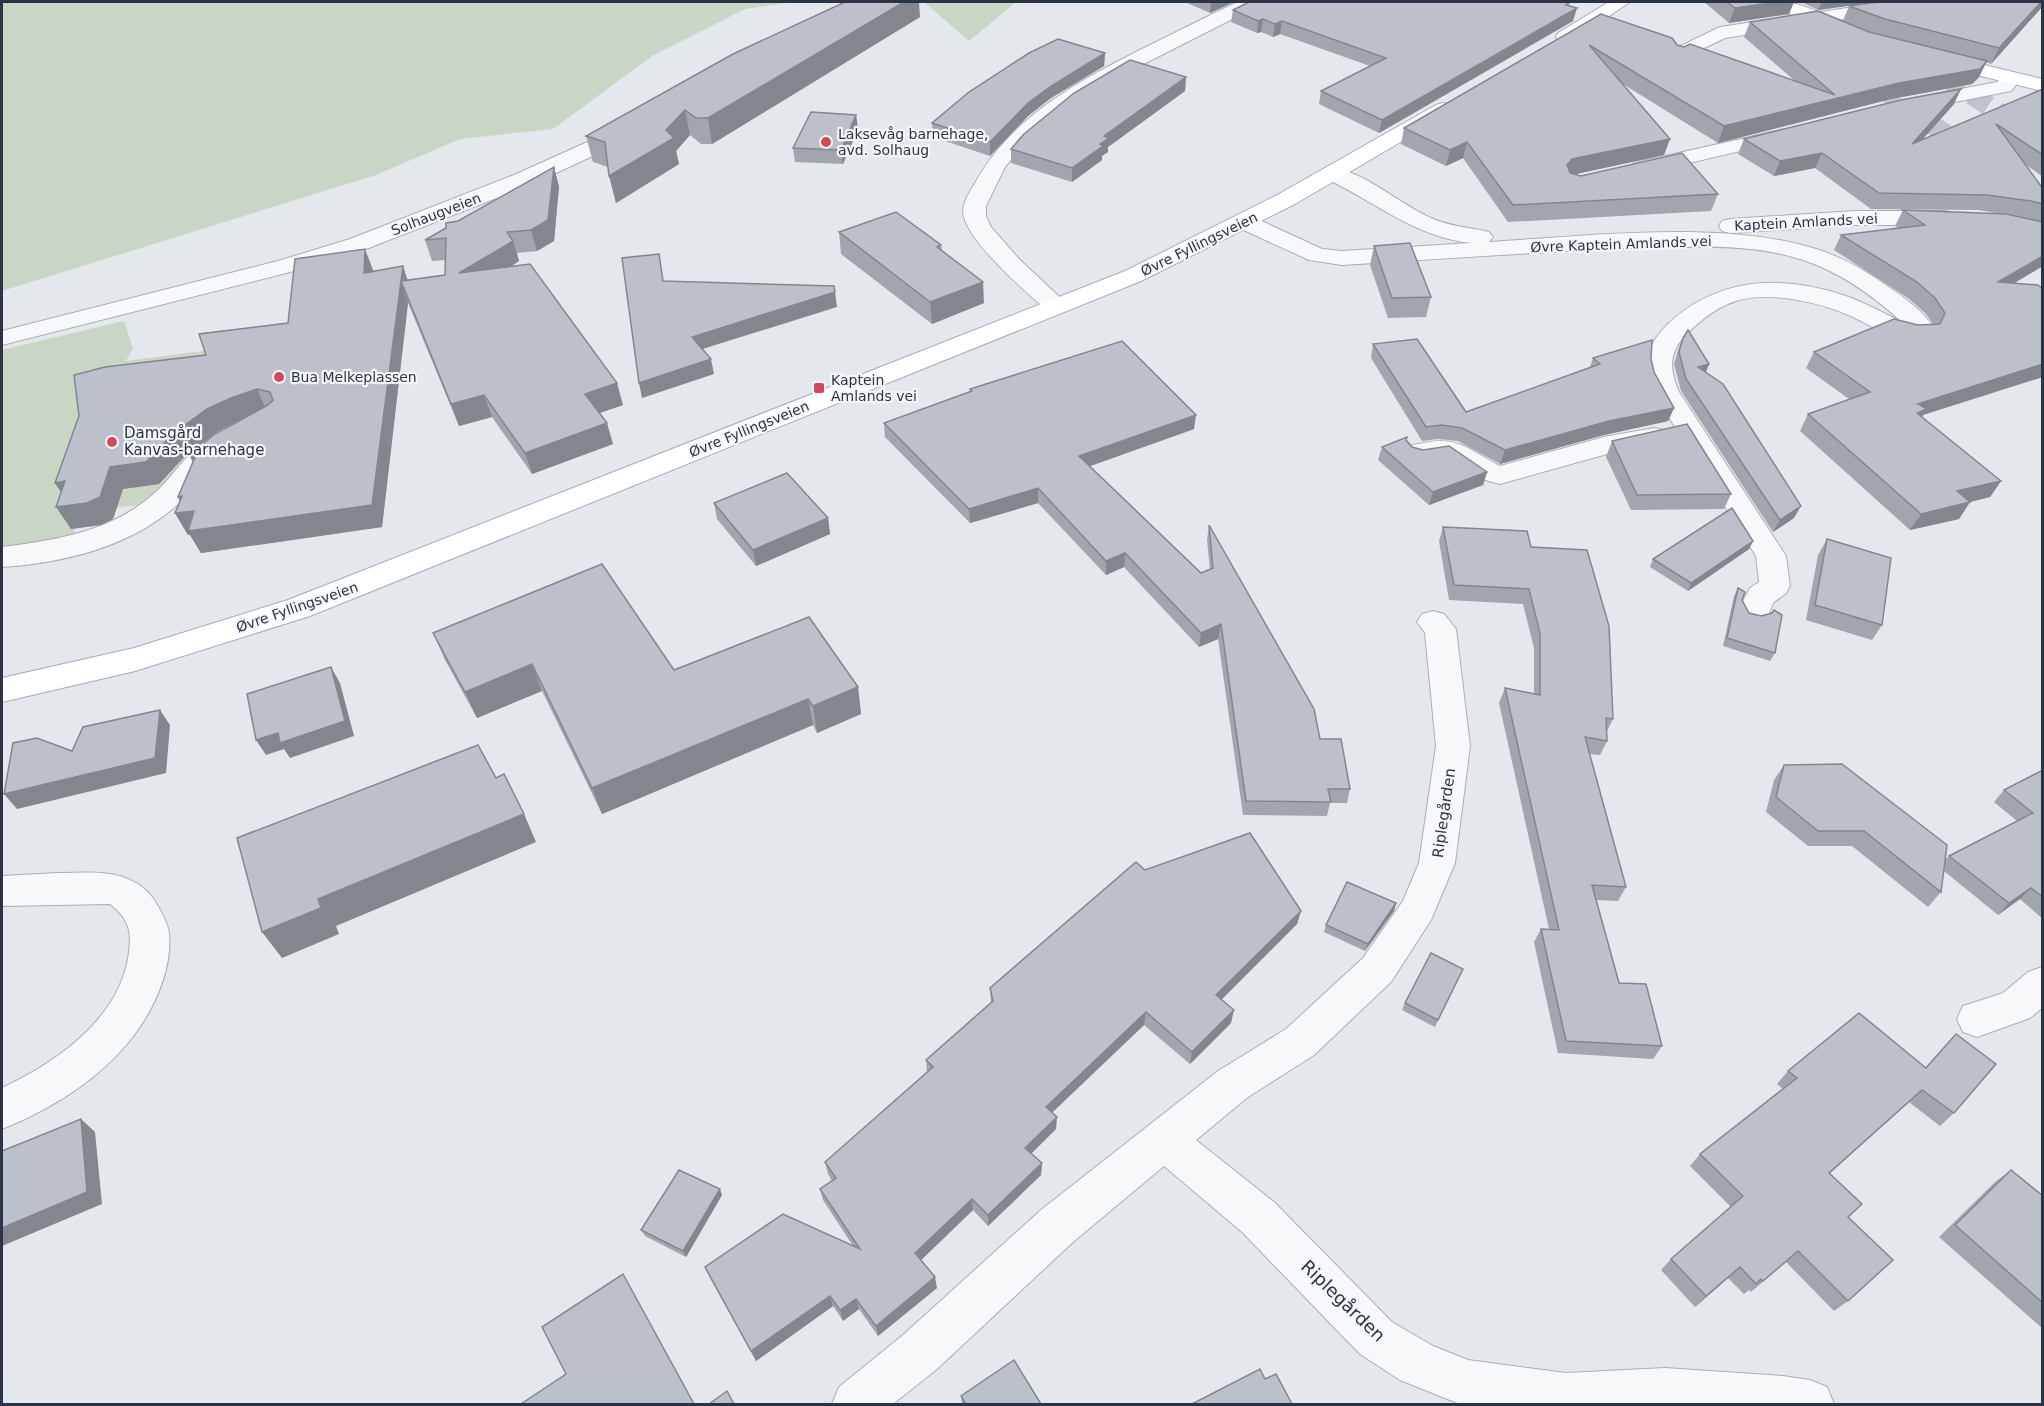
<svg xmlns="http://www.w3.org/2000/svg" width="2044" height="1406" font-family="'DejaVu Sans',sans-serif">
	<rect width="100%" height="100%" fill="#e4e7ec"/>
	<g fill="#c9d6c5">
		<path d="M2,2H794L745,9L652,56L553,129L460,139L376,175L2,291Z"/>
		<path d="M924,2H1016L969,41Z"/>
		<path d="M124,321L133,348L126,361L249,345L236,395L148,504L77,512L73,539L2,549V350Z"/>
	</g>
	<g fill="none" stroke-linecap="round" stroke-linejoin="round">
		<g stroke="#bfc3cb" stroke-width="20" stroke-dasharray="20 10" stroke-linecap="butt">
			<path d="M1922,61L2042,142"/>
			<path d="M1858,71L2042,204"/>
		</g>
		<defs>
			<g id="minor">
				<path d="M1238,2H1261L1258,6L1128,72L1072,105L1022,146L1005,167L986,206V216L991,227L1019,259L1069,306L1066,311L1057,313L1048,311C1027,293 965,240 963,212C963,202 970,191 975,183C1013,114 1084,78 1152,44C1181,30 1209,15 1238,2Z"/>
				<path d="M1888,2H1929L1926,6L1920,7L1725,38L1679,60L1672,58L1669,54L1672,50L1720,27Z"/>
				<path d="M2012,72L2019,74L2022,78L2011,91L1914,110L1907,108L1904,104L1907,100L1914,98L1997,82L2005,74Z"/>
				<path d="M630,123L637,125L640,129L637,133L610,148L530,185L366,249L294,271L2,345V331L278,261L350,239L514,175Z"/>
				<path d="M1785,129L1792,131L1795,135L1792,139L1642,174L1634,173L1631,168L1634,163Z"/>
				<path d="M1333,167C1369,175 1398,203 1431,218C1450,227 1469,227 1489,232L1493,237L1489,242C1588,236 1725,219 1819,250C1844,258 1866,271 1887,286C1904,297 1923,311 1934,328L1930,338C1902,345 1877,329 1853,317C1823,303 1769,290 1736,301C1720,306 1706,316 1694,327C1670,348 1667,363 1679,392L1786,556L1790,586L1786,593L1773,603L1767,619L1756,622L1745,619L1740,607L1750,588L1759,582L1756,556L1653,392C1643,366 1646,345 1667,325C1716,278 1780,274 1843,295C1864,302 1883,313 1902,322C1873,296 1840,272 1803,260C1749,242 1687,247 1632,248C1535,252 1439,259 1342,265L1309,260L1237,227L1234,222L1237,217L1245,215L1253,217L1322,249L1342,251L1472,243C1416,238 1374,201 1325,178L1322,173L1325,168Z"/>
				<path d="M1855,211H1945L1953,213L1956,218L1953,223L1945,225H1855L1730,233L1722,231L1719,226L1722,221L1730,219Z"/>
				<path d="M1654,428L1664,430L1668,436L1664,442L1607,454L1500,484L1478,478L1446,457L1419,461L1409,458L1405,452L1409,446C1457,434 1460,445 1500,466L1604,437Z"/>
				<path d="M223,434L233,436L237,442C228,455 213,462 203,473C193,483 187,496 177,505C130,547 63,563 2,567V547C58,540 115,531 158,490C179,470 193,441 223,434Z"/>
				<path d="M1433,611L1444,614L1456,629L1470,746L1455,863L1431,920L1391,982L1314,1055L1248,1097L1196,1140L1274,1202L1392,1322L1433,1346L1468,1360L1566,1373L1665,1368L1783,1376L1810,1380L1827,1387L1834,1404H1460L1400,1380L1360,1354L1242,1232L1164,1166L1073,1242L937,1369L893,1404H832L839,1387L903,1335L1041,1210L1218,1071L1286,1029L1363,958L1403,901L1419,863L1436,746L1425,633L1417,622L1422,614Z"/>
				<path d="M58,873C83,873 112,869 134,882C145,887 153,897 159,908C163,916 168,924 169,933C173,977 146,1026 116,1056C85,1088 44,1112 2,1129V1088C57,1062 121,1018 129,952C132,930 128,918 110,904L2,906V876Z"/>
				<path d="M2042,967V1008L2030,1018L1977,1037L1963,1032L1957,1019L1963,1006L2003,993L2028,972Z"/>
			</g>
			<g id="major">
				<path d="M1609,2H1630L1572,41H1558L1556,37L1558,33Z"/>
				<path d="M1775,2C1801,0 1826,17 1851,27L1853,31L1851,35C1835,39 1785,15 1775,2Z"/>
				<path d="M1939,54L2042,79V91L1932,64L1929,60L1932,56Z"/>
				<path d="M1443,103L1450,105L1453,109L1450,113L1295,204L1141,281L310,616L135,671L2,702V678L134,648L288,600L1125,271L1279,194L1436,105Z"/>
			</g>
		</defs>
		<use href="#minor" stroke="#a9aeb7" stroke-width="2"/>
		<use href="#major" stroke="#a3abb8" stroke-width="2"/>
		<use href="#minor" fill="#f7f8fa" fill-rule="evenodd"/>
		<use href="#major" fill="#fff" fill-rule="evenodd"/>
	</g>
	<g fill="#a1a5ae" fill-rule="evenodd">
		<path d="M1185,2H1234L1210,13Z"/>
		<path d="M1704,2H1794L1789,14L1729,23Z"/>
		<path d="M1801,2H1876L1818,10Z"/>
		<path d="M2043,2V6L1991,64L1986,62L1979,77L1972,84L1891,99L1718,143L1623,84L1664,155L1575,174L1581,176L1718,194L1711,211L1508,222L1463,158L1446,166L1401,144L1404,128L1601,14L1677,45L1794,80L1744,37L1750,22L1843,21L1849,6Z"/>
		<path d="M1568,6L1573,21L1379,133L1319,104L1321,91L1370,66L1280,34L1273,37L1261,32L1257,33L1231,22L1233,10Z"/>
		<path d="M920,17L712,144H701L690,135L676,151L679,164L616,203L608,167L593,162L586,136Z"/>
		<path d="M1105,53L1104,66L1051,98L1028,116L990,156L933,137L932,123Z"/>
		<path d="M1186,77L1185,91L1108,147V152L1102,156V160L1072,182L1011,163V149Z"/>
		<path d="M2043,89V177L2025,164L2043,189V222L2022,217L1978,210L1871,209L1815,168L1774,176L1738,154L1744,139L1954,104L1922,140Z"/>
		<path d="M856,115L858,129L843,164L795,162L793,148Z"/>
		<path d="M554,167L559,187L554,241L537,251L517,253L519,261L512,266L623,405L599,413L613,444L532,474L492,417L459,426L408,303L382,527L201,553L190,535H188L175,513L180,501L178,497L193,463L190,456L212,436L186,455L159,484L123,489L113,519L101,525L71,529L61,492L55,483L206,355L288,323L373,270V271L408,280L445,275L446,260L432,261L425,240ZM239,421L214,435L218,431Z"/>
		<path d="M1903,210L2043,266L2014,283L1922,417L2001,481L1990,497L1970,502L1959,519L1910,530L1800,431L1808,414L1849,399L1806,368L1814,352L1918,325L1933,324L1926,314L1908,298L1834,250L1841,235L1898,228L1895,226Z"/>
		<path d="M839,232L941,245L942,250L984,303L932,324L841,254Z"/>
		<path d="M1374,246L1431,297L1426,317L1388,318L1370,265Z"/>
		<path d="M1683,338L1709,364L1706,372L1794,518L1773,532L1681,391L1674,364L1678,350Z"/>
		<path d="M1373,344L1466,412L1590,367L1593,358L1651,359L1654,372L1674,408L1668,421L1604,435L1500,464L1458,441L1438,439L1422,441L1371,358Z"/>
		<path d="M970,389L1194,429L1090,466L1201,573L1210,570L1207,540L1209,525L1320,739L1350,789L1347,803H1330L1327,816L1243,815L1218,639L1199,647L1124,567L1106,575L1038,503L970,523L885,437L884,423L970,391Z"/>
		<path d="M1406,440L1412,447L1487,472L1483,485L1429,505L1378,460L1382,447Z"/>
		<path d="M1612,441L1731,494L1724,509L1631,510L1606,457Z"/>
		<path d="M714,503L828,518L830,534L756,566L717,519Z"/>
		<path d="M1443,527L1531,547L1613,719L1606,733L1607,741L1600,755L1589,754L1626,887L1618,901L1596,900L1619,983L1662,1046L1653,1059L1558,1053L1534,942L1541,929H1549L1499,703L1505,688L1534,694V648L1523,604L1449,600L1439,541Z"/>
		<path d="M1827,539L1882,625L1872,640L1806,620L1818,555Z"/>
		<path d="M1753,541L1749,549L1688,591L1650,567L1653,559Z"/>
		<path d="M1738,588L1742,600L1749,613L1761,616L1775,653L1770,661L1723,646L1734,596Z"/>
		<path d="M433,633L674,670L858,687L861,714L817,733L813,725L602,814L542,691L477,718L445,660Z"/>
		<path d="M1784,765L1945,860L1949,856L2017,821L1994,802L2004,790L2043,772V919L2020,899L1998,915L1944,871L1941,892L1928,907L1852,846H1808L1766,812L1774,780Z"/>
		<path d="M1145,870L1301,911L1297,924L1221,1000L1231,1023L1190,1064L1144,1025L1052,1113L1056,1129L1031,1153L1042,1163L1041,1175L988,1226L973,1210L921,1260L937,1288L878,1336L859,1309L843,1321L833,1306L756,1361L710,1278L705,1267L853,1246L823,1200L820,1189L832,1181L828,1174L825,1162L927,1072L926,1060L991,1003L990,988Z"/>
		<path d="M1396,903L1394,911L1365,951L1324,932L1326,925Z"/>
		<path d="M1463,969L1435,1027L1402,1010L1405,1003Z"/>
		<path d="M1956,1034L1954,1113L1940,1126L1909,1102L1829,1173L1848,1217V1301L1834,1311L1786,1262L1751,1292L1749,1290L1744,1294L1728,1278L1695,1307L1661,1270L1671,1259L1731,1207L1690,1166L1700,1154L1783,1089L1777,1084L1788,1071L1925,1068Z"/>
		<path d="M2011,1170L2043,1196V1329L1939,1237L1995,1182Z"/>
		<path d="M722,1195L686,1257L645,1236L641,1230Z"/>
		<path d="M961,1396L1041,1404H962Z"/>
	</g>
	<g fill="#83868d">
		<path d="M904,2H919L920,17L712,144L708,118Z"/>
		<path d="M1211,2H1234L1210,13Z"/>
		<path d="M1777,2H1794L1789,14L1729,23L1735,8Z"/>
		<path d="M1822,2H1876L1818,10Z"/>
		<path d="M2041,2H2043V6L1991,64L1999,48Z"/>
		<path d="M1569,3L1566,15L1577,8L1573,21L1379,133L1382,120Z"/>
		<path d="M1263,19L1261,32L1257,33L1258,21Z"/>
		<path d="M1282,21L1280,34L1273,37L1275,24Z"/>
		<path d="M1105,53L1104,66L1051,98L1028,116L990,156V142L1028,103L1051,86Z"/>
		<path d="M1987,61L1979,77L1972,84L1891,99L1718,143L1724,126Z"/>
		<path d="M1186,77L1185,91L1108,147V152L1102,156V160L1072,182V168L1104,136Z"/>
		<path d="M1961,89L1954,104L1904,160L1912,144Z"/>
		<path d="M685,110L690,135L676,151L679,164L616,203L609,176L666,130Z"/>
		<path d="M856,115L858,129L843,164L841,150Z"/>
		<path d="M1670,139L1664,155L1567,176V165L1572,159Z"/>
		<path d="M1467,142L1463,158L1446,166L1450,150Z"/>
		<path d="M1822,153L1815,168L1774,176L1780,161Z"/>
		<path d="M554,167L559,187L554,241L537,251L531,230Z"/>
		<path d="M513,241L519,261L466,294L459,273Z"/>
		<path d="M365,249L373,270L372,294L364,273Z"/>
		<path d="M2043,256V266L1989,298L1998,282Z"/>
		<path d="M403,266L410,287L401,281Z"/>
		<path d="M401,281L408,303L382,527L201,553L190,535H188L175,513L186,512L178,497L182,496Z"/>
		<path d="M983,282L984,303L932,324L930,302Z"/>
		<path d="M835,292L837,307L696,351L692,337Z"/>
		<path d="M711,359L714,374L642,398L639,383Z"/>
		<path d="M1709,364L1704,376L1698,367Z"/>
		<path d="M2043,364V377L1923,415L1917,426L1918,404Z"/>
		<path d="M617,383L623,405L591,416L585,394Z"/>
		<path d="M257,389L267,411L242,419L218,431L186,455L159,484L123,489L113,519L101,525L71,529L56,507L110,467L207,409L231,398Z"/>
		<path d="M484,395L492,417L459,426L451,404Z"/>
		<path d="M1674,408L1668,421L1604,435L1500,464L1505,450L1609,421Z"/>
		<path d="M1196,415L1194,429L1079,470V456Z"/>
		<path d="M607,423L613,444L532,474L525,453Z"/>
		<path d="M196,455L202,478L190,456Z"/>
		<path d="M1487,472L1483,485L1429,505L1433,492Z"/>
		<path d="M65,481L69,504L55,483Z"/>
		<path d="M2001,481L1990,497L1970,502L1959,519L1910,530L1921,514L1957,491Z"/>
		<path d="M1038,488V503L970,523L969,509Z"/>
		<path d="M1801,506L1794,518L1773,532L1780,520Z"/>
		<path d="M828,518L830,534L756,566L753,550Z"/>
		<path d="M1753,541L1749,549L1688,591L1691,583Z"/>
		<path d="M1125,553L1124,567L1106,575V561Z"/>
		<path d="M1221,624L1218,639L1199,647L1201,633Z"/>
		<path d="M532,664L542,691L477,718L465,692Z"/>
		<path d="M331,667L340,683L354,736L290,758L284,749L266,755L256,740Z"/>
		<path d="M858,687L861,714L817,733L813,706Z"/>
		<path d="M808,699L813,725L602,814L592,788Z"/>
		<path d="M160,710L170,725L166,773L17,809L4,794Z"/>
		<path d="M524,814L536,842L336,926L339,934L282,958L262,932L318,899Z"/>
		<path d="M2031,888L2020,899L1998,915L2009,903Z"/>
		<path d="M1396,903L1394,911L1365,951L1368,944Z"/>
		<path d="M1301,911L1297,924L1213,1008L1216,995Z"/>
		<path d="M1234,1010L1231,1023L1190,1064L1192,1052Z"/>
		<path d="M1146,1012L1144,1025L1045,1119L1046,1107Z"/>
		<path d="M1922,1090L1909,1102L1817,1185L1829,1173Z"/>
		<path d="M1057,1117L1056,1129L1025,1160V1148Z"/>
		<path d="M81,1119L95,1132L102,1204L2,1246V1228Z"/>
		<path d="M1042,1163L1041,1175L988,1226V1215Z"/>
		<path d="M720,1189L722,1195L686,1257L683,1251Z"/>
		<path d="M972,1199L973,1210L917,1264L915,1253Z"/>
		<path d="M1740,1267L1728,1278L1695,1307L1706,1296Z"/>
		<path d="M935,1277L937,1288L878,1336L876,1326Z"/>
		<path d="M830,1296L833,1306L756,1361L751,1351Z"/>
		<path d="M856,1299L859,1309L843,1321L840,1310Z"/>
	</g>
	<g fill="#bbc0ca" stroke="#83868d" stroke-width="1.5">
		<path d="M845,2H904L708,118H696L685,110L666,130L674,138L609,176L605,142L586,136L733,54Z"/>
		<path d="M1249,2H1563L1569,3L1566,5L1577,8L1382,120L1321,91L1386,58L1282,21L1275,24L1263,19L1258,21L1233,10Z"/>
		<path d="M1727,2H1777L1735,8Z"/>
		<path d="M1878,2H2041L1999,48L1885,19L1849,6Z"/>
		<path d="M1818,11L1869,32L1987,61L1980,69L1899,83L1724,126L1589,45L1670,139L1572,159L1567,165L1570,173L1581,176L1682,153L1718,194L1513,205L1467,142L1450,150L1404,128L1601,14L1672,38L1677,45L1684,47L1690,44L1835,95L1750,22Z"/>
		<path d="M1058,39L1105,53L1051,86L1028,103L990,142L932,123L969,92L1029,53Z"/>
		<path d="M1130,60L1186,77L1104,136L1109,138L1100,144L1103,146L1072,168L1011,149L1024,134L1074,93Z"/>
		<path d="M1961,89L1912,144L2043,89V155L1996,124L2043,189V204L2031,201L1987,195L1879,193L1822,153L1780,161L1744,139L1901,100Z"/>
		<path d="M811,112L856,115L841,150L793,148Z"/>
		<path d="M554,167L548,220L531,230L507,232L513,241L459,273L530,264L617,383L585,394L607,423L525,453L484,395L451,404L401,281L372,505L188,531L194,511L175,513L182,496L178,497L196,455L190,456L213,435L268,405L273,400L270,392L257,389L231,398L207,409L174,433L146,462L110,467L100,497L87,503L56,507L65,481L55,483L79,416L74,375L105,367L206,355L199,334L288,323L295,259L365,249L364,273L403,266L401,281L445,275L446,238L425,240L446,228V223L458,221Z"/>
		<path d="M1903,210L2006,214L2043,222V256L1998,282L2038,285L2043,289V364L1918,404L1927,409L1917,413L2001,481L1957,491L1970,502L1921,514L1808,414L1870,392L1814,352L1894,319L1918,325L1940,324L1945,313L1935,298L1917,282L1841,235L1925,225Z"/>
		<path d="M896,212L941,245L937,247L983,282L930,302L839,232Z"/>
		<path d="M1410,243L1431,297L1392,298L1374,246Z"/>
		<path d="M659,254L663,281L834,286L835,292L692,337L711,359L639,383L622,258Z"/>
		<path d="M1688,330L1709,364L1698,367L1723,384L1801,506L1780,520L1686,379L1679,352L1683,338Z"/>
		<path d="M1417,339L1466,412L1600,364L1593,358L1652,340L1651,359L1654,372L1674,408L1609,421L1505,450L1462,428L1442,425L1426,427L1373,344Z"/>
		<path d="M1122,341L1196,415L1079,456L1201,573L1213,568L1209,525L1314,709L1320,739H1341L1350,789H1328L1331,802L1246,801L1221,624L1201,633L1125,553L1106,561L1038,488L969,509L884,423L972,391L970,389Z"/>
		<path d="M1687,424L1731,494L1637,495L1612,441Z"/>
		<path d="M1407,437L1406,440L1412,447L1423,450L1449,446L1487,472L1433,492L1382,447Z"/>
		<path d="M787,473L828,518L753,550L714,503Z"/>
		<path d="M1732,508L1753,541L1691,583L1653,559Z"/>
		<path d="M1443,527L1527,531L1531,547L1587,550L1609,626L1613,719L1606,718L1607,741L1585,737L1626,887L1592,885L1619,983L1646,984L1662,1046L1566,1041L1541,929L1559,930L1505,688L1540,695V633L1529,589L1454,585Z"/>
		<path d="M1827,539L1891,558L1882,625L1815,605Z"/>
		<path d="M602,564L674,670L809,617L858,687L813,706L808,699L592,788L532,664L465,692L433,633Z"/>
		<path d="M1738,588L1745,592L1742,600L1749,613L1761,616L1772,613L1774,610L1782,615L1775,653L1727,638Z"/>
		<path d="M331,667L345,721L280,743L278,733L256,740L247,694Z"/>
		<path d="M160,710L155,758L4,794L13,743L37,738L72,751L83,727Z"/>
		<path d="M478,745L496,778L504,774L524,814L318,899L321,908L262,932L237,838Z"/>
		<path d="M1842,764L1947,845L1941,892L1864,831H1818L1776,797L1784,765Z"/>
		<path d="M2041,771L2043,772V897L2031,888L2009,903L1949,856L2033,813L2004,790Z"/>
		<path d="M1250,833L1301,911L1216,995L1234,1010L1192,1052L1146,1012L1046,1107L1057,1117L1025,1148L1042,1163L988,1215L972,1199L915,1253L935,1277L876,1326L856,1299L840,1310L830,1296L751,1351L705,1267L783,1214L860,1249L820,1189L836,1178L825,1162L933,1067L926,1060L993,1001L990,988L1136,862L1145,870Z"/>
		<path d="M1347,882L1396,903L1368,944L1326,925Z"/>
		<path d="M1431,953L1463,969L1438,1020L1405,1003Z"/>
		<path d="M1859,1013L1926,1068L1956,1034L1996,1064L1954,1113L1922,1090L1829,1173L1862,1204L1848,1217L1893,1260L1848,1301L1798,1251L1763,1281L1761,1279L1756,1284L1740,1267L1706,1296L1671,1259L1743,1196L1700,1154L1797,1078L1788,1071Z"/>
		<path d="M81,1119L87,1192L2,1228V1151Z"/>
		<path d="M679,1170L720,1189L683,1251L641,1230Z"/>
		<path d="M2011,1170L2043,1196V1303L1955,1225Z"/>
		<path d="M623,1274L694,1404H521L566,1374L542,1327Z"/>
		<path d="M1014,1360L1041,1404H965H966L961,1396Z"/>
		<path d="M1260,1369L1265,1379L1276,1374L1292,1404H1192Z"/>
		<path d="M727,1391L734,1404H709Z"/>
	</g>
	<g fill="#d1495b" stroke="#f4f6f9" stroke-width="2">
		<circle cx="826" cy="142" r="6"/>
		<circle cx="279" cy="377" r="6"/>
		<rect x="813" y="382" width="12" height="12" rx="3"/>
		<circle cx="112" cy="442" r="6"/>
	</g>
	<g text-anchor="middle" stroke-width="4.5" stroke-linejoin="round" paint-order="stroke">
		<g font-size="14" fill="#2b3445" stroke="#f4f6f9" text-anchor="start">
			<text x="838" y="139">Laksevåg barnehage,<tspan x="838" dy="16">avd. Solhaug</tspan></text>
			<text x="291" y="382">Bua Melkeplassen</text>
			<text x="831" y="385">Kaptein<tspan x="831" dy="16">Amlands vei</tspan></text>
		</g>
		<g font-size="14" fill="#2b3445" stroke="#f4f6f9">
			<text transform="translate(436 214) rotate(-21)" y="5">Solhaugveien</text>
			<text transform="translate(1806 222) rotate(-3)" y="5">Kaptein Amlands vei</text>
			<text transform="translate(1199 244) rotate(-26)" y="5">Øvre Fyllingsveien</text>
			<text transform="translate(1621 244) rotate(-2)" y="5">Øvre Kaptein Amlands vei</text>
			<text transform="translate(749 429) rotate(-22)" y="5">Øvre Fyllingsveien</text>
			<text transform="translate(297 607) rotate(-19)" y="5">Øvre Fyllingsveien</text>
		</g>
		<g font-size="15" fill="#2b3445" stroke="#f4f6f9" text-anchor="start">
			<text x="124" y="438">Damsgård<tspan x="124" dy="17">Kanvas-barnehage</tspan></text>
		</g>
		<g font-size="15" fill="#2b3445" stroke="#f4f6f9">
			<text transform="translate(1444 813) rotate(-82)" y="5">Riplegården</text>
		</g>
		<g font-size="18" fill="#2b3445" stroke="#f4f6f9">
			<text transform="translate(1343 1301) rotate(44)" y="6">Riplegården</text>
		</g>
	</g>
	<rect width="2044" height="1406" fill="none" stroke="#2b3445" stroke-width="6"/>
</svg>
